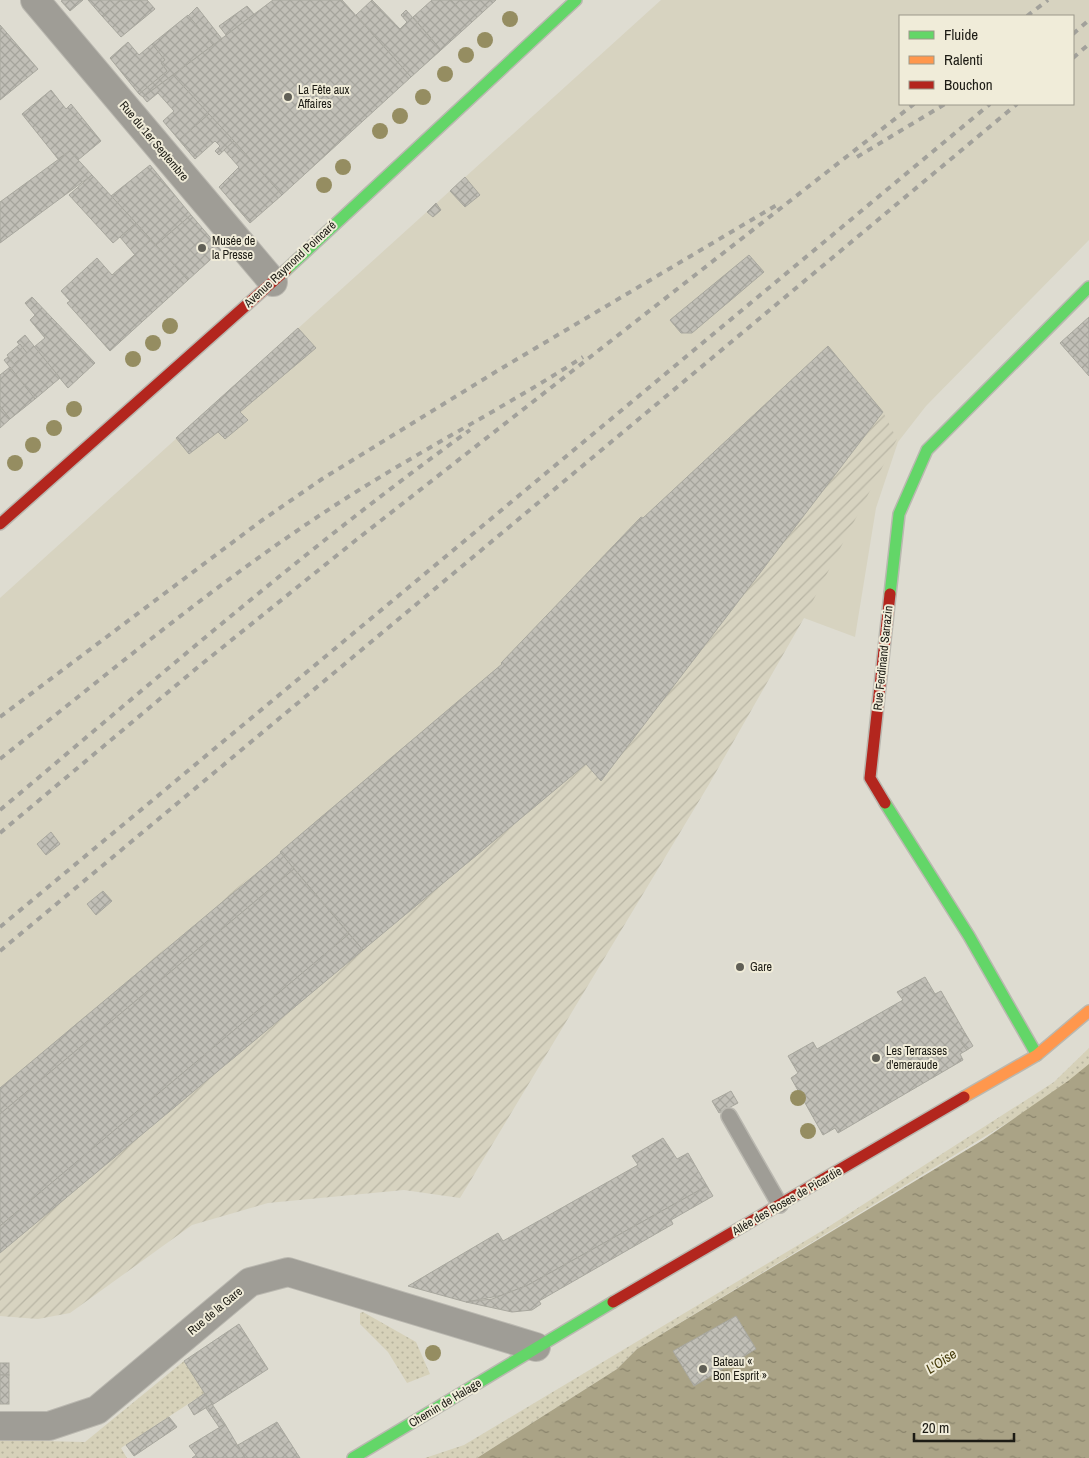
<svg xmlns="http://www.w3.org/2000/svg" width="1089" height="1458" font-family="'Archivo Narrow',sans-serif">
	<defs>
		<pattern id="industrial-furrows" width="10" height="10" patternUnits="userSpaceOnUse" patternTransform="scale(1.25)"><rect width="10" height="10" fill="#d7d3c0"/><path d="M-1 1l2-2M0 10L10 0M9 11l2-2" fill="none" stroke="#b8b5a4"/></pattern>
		<pattern id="grass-dots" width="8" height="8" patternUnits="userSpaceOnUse" patternTransform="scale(1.25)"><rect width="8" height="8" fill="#d6d1b9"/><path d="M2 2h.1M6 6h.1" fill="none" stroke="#b7b39e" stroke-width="1.8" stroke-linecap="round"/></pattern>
		<pattern id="water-ripples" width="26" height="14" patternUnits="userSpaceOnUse" patternTransform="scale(1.25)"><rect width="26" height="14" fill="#aaa386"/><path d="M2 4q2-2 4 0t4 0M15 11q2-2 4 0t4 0" fill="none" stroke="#8a846c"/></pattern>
		<pattern id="building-cross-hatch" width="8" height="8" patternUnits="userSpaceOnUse" patternTransform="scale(1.25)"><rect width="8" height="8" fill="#c1bfb7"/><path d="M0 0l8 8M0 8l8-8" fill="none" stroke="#a5a49c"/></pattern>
	</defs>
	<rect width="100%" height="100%" fill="#dedcd1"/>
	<path fill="#d7d3c0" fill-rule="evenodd" d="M661,0H1089V240L926,406L898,442L876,508L855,637L804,618L0,1088V598ZM900,16H1073V104H900Z"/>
	<path fill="url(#industrial-furrows)" d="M828,346L883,412L897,439L804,618L708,786L460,1198L404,1190L268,1203L192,1225L70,1313L38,1319L0,1316V1088L502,664L641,517L643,518Z"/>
	<g fill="url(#grass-dots)">
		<path d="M1089,1048V1073L637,1349L617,1369L477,1458H425L464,1445L825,1229L1054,1082Z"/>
		<path d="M363,1312L416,1342L430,1374L407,1383L388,1352L360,1324V1313Z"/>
		<path d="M184,1361L205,1393L121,1448L127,1458H0V1440L85,1442Z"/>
	</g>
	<path fill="url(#water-ripples)" d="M1089,1064V1458H477L617,1369L637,1349L983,1140L1068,1081Z"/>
	<g fill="url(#building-cross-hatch)" stroke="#a8a79e">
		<path d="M63,0H83L70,11L61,1Z"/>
		<path d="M88,0H121L102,16Z"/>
		<path d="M121,0H147L155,9L121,37L102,16Z"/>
		<path d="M273,0H342L411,77L282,195L173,75Z"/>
		<path d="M372,0L400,29L407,22L401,15L406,10L441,50L411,77L356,15Z"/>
		<path d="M432,0H451L472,22L441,50L413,17Z"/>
		<path d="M451,0H496L472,22Z"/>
		<path d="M247,6L254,14L226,35L219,26Z"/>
		<path d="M197,7L222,39L213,45L188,16Z"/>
		<path d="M188,15L213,45L143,97L139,94L167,71L161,63L165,60L152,44Z"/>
		<path d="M0,25L38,69L0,100Z"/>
		<path d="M128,42L139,55L152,44L165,60L161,63L167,71L139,94L110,58Z"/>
		<path d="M173,75L209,114L179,140L163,121L174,111L158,93L147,102L143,97Z"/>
		<path d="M51,90L66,109L71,104L101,141L78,160L70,151L58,159L22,114Z"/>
		<path d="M209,114L234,141L219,155L215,151L220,146L215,141L195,159L179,140Z"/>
		<path d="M234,141L282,195L250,223L219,187L239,167L224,150Z"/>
		<path d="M70,151L92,175L0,243V202Z"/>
		<path d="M150,165L191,215L156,245L111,196Z"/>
		<path d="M92,175L136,223L113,243L69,195Z"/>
		<path d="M465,177L480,195L465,207L450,191Z"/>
		<path d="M436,203L441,210L433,217L427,212Z"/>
		<path d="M191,215L221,250L188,280L156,245Z"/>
		<path d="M136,223L151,240L135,255L120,237Z"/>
		<path d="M151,240L188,280L110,351L67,303L70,301L61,291L97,258L112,275Z"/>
		<path d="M749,255L764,272L692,333H681L670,320Z"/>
		<path d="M32,297L95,363L68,388L34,347L45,338L30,320L35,315L25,303Z"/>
		<path d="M1089,317V376L1060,343Z"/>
		<path d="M298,328L316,348L240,412L248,420L225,439L218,432L189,454L176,438Z"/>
		<path d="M25,335L60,378L35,399L4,360L8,357L14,364L27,353L17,342Z"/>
		<path d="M20,344L27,353L14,364L7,355Z"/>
		<path d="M828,346L883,412L601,781L586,764L363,950L280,852L502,664L501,663L641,517L643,518Z"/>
		<path d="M10,367L35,399L10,419L0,406V375Z"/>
		<path d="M0,406L10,419L0,428Z"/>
		<path d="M51,832L60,844L46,855L37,844Z"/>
		<path d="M281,853L294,869L0,1114V1088Z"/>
		<path d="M294,869L349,934L0,1226V1114Z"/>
		<path d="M103,891L112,901L96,915L87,904Z"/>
		<path d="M349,934L363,950L0,1253V1226Z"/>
		<path d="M925,977L935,994L941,991L965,1033L961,1042L967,1050L960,1054L963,1060L838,1133L835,1128L823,1135L791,1078L798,1073L788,1056L813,1042L817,1049L903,1000L897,992Z"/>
		<path d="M965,1033L973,1046L967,1050L961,1042Z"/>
		<path d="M731,1091L738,1103L719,1113L712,1101Z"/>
		<path d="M663,1138L677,1159L688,1153L707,1186L528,1285L504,1295L466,1302L408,1286L498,1233L503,1241L638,1165L632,1156Z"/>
		<path d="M707,1186L713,1196L671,1220L673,1224L539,1301L541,1304L532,1310L512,1312L466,1302L492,1299L528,1285Z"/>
		<path d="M736,1316L756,1349L694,1386L673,1351Z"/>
		<path d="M239,1324L268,1369L212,1405L184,1361Z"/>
		<rect x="0" y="1363" width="9" height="12"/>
		<rect x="0" y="1375" width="9" height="29"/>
		<path d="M205,1393L212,1404L194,1415L188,1405Z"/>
		<path d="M212,1404L225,1424L219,1427L206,1408Z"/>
		<path d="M169,1417L177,1427L134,1456L126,1445Z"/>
		<path d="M277,1422L300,1458H245L238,1445Z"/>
		<path d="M225,1424L245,1458H192L196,1455L189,1446Z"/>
	</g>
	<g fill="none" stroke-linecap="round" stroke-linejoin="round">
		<defs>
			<path id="lane" d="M729,1116L780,1205"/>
			<g id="street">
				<path d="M35,0L273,282"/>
				<path d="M0,1426H49L97,1410L250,1282L288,1272L536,1347"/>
			</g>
			<g id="fast">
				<path d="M286,270L576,0"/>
				<path d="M890,594L899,514L927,450L1089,287"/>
				<path d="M885,803L969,936L1037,1055"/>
				<path d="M353,1458L613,1302"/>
			</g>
			<path id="slow" d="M964,1097L1037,1055L1089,1011"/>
			<g id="jam">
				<path d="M0,524L286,270"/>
				<path d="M885,803L870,778L890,594"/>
				<path d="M613,1302L964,1097"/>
			</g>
		</defs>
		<use href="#lane" stroke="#bab8b0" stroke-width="18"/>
		<use href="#street" stroke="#bab8b0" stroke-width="30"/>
		<use href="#fast" stroke="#bab8b0" stroke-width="14"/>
		<use href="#slow" stroke="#bab8b0" stroke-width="14"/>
		<use href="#jam" stroke="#bab8b0" stroke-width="14"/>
		<use href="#lane" stroke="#9f9d96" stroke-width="15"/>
		<use href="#street" stroke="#9f9d96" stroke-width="28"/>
		<use href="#fast" stroke="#63d668" stroke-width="11"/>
		<use href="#slow" stroke="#ff974d" stroke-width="11"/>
		<use href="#jam" stroke="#b3261e" stroke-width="11"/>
		<g stroke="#a2a19b" stroke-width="4" stroke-dasharray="6 6" stroke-linecap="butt">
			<path d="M1027,16L1048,0"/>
			<path d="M1073,34L1089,20"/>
			<path d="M1073,58L1089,44"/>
			<path d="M857,157L945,104"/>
			<path d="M0,717L261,521L322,479L497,371L780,203"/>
			<path d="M0,759C109,673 217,582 334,506C415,453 502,409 583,357"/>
			<path d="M0,810C154,681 307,547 470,430"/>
			<path d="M0,833L198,667L356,540L914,104"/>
			<path d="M0,927L990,104"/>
			<path d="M0,951L1017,104"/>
		</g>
	</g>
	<g fill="#958d61">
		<circle cx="510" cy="19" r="8"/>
		<circle cx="485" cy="40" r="8"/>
		<circle cx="466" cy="55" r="8"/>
		<circle cx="445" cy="74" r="8"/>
		<circle cx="423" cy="97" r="8"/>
		<circle cx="400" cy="116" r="8"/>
		<circle cx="380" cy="131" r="8"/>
		<circle cx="343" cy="167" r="8"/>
		<circle cx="324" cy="185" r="8"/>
		<circle cx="170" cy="326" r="8"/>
		<circle cx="153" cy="343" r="8"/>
		<circle cx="133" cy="359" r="8"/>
		<circle cx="74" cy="409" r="8"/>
		<circle cx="54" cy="428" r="8"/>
		<circle cx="33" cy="445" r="8"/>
		<circle cx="15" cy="463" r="8"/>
		<circle cx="798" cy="1098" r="8"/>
		<circle cx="808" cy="1131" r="8"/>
		<circle cx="433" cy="1353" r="8"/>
	</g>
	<g fill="#605f56" stroke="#f0ecd9" stroke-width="2">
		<circle cx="288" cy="97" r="5"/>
		<circle cx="202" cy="248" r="5"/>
		<circle cx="740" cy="967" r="5"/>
		<circle cx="876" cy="1058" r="5"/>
		<circle cx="703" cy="1369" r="5"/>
	</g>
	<g text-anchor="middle" stroke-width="4" stroke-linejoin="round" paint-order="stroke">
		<g font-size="12" fill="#1c1b14" stroke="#f0ecd9" text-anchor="start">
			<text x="298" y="94">La Fête aux<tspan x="298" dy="14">Affaires</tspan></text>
			<text x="212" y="245">Musée de<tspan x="212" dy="14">la Presse</tspan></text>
			<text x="750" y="971">Gare</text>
			<text x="886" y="1055">Les Terrasses<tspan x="886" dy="14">d'emeraude</tspan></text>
			<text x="713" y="1366">Bateau «<tspan x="713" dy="14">Bon Esprit »</tspan></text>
		</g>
		<g font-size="12" fill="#1c1b14" stroke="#f0ecd9">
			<text transform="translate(154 141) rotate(50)" y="4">Rue du 1er Septembre</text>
			<text transform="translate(290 264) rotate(-43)" y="4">Avenue Raymond Poincaré</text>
			<text transform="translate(883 658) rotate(-84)" y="4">Rue Ferdinand Sarrazin</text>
			<text transform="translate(787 1201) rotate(-30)" y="4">Allée des Roses de Picardie</text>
			<text transform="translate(215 1311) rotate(-40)" y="4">Rue de la Gare</text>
			<text transform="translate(445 1403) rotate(-31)" y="4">Chemin de Halage</text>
		</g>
		<g font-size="14" font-style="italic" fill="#463c0b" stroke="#f0ecd9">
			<text transform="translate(941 1361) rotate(-33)" y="5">L'Oise</text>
		</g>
	</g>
	<rect x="899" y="15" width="175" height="90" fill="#f0ecd9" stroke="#9b988a"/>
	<rect x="909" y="31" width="25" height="8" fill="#63d668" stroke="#9b988a"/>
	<text x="944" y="40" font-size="15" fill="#1c1b14">Fluide</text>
	<rect x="909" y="56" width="25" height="8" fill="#ff974d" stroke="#9b988a"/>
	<text x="944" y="65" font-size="15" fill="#1c1b14">Ralenti</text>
	<rect x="909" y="81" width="25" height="8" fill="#b3261e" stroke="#9b988a"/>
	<text x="944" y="90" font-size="15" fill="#1c1b14">Bouchon</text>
	<path d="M914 1433v8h100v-8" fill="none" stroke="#1c1b14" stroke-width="2.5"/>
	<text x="922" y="1433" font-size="15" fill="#1c1b14" stroke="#f0ecd9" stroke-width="4" paint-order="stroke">20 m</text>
</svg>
